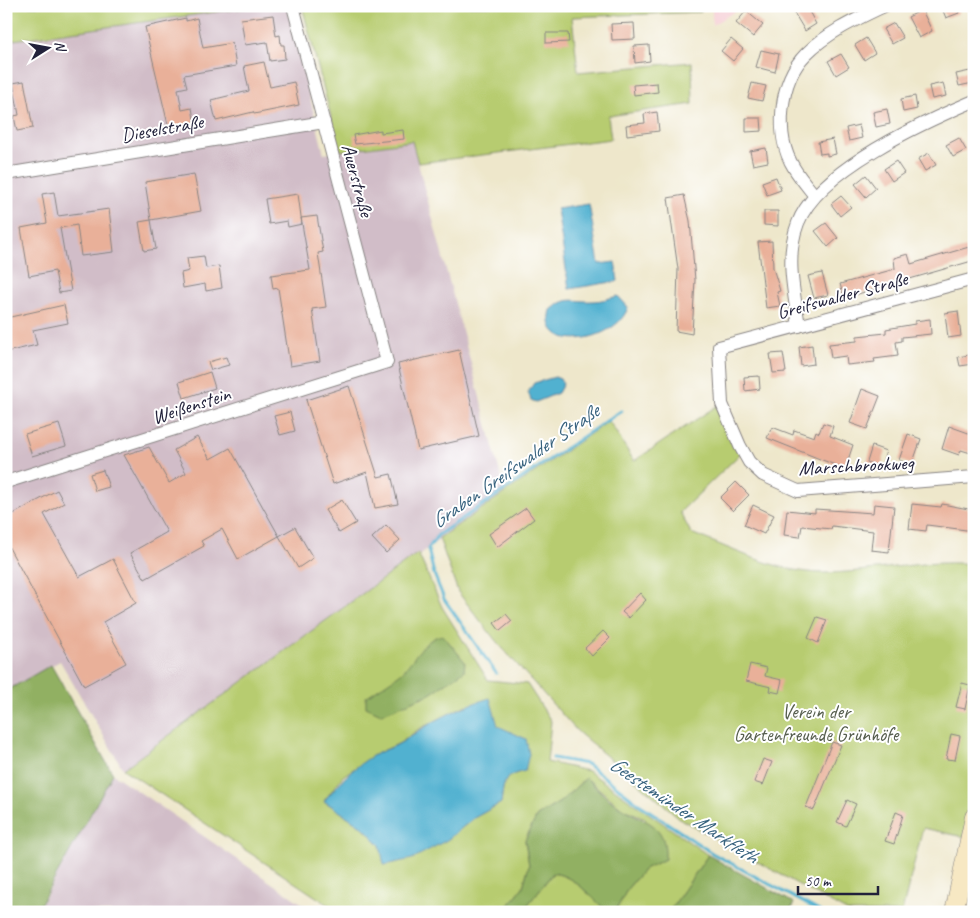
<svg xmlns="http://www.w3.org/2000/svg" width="980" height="918" font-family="Caveat,sans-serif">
	<rect width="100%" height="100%" fill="#fff"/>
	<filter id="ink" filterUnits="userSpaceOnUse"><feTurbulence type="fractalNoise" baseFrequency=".02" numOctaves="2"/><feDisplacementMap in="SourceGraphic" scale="10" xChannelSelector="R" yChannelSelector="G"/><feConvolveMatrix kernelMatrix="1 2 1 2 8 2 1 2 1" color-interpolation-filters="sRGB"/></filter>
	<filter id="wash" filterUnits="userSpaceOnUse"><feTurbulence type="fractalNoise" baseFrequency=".0096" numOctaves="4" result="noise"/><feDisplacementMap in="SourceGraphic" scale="20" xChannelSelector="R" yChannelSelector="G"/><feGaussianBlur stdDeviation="1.12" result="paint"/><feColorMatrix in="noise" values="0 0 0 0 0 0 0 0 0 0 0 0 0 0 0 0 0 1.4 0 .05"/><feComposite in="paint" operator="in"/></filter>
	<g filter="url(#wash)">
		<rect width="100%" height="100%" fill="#eee7cb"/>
		<path fill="#f6cfd5" d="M712,6H744L712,25Z"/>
		<g fill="#d1bdc8">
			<path d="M259,6H287L324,154L412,141L505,492L123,769L60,661L6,691V41Z"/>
			<path d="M113,774L314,912H37Z"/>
		</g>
		<g fill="#b7cc70" stroke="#6c7756" fill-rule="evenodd">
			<path d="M6,6H259L6,41Z"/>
			<path d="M302,6H701V12L572,17L578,72L692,62L693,104L608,116L611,139L418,163L412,141L340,151Z"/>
			<path d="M718,405L740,454L680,512L691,533C733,549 776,572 822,573C872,573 923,559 974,564V788L964,837L923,828L902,912H848L682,820L578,732L496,641L458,592L439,538L609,421L634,461Z"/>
			<path d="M418,553L442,607L488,680L527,684L551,721L547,762L588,771L708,855L669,912H615L628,888L644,869L665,859L645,818L623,809L586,778L560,802L537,816L525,840L529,865L523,887L504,912H339L123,769ZM466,705L497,726L526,739L525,771C502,776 504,782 501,803L474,818L447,840L385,865L380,845L363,827L324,801L343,776L374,755L400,743L419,729Z"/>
			<path d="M553,873C577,877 590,897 608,912H522Z"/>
		</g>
		<g fill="#91b062" stroke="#5a694e">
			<path d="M443,635L465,662L464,671L430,694L381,714L366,707V697C377,689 390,682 401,673C414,661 423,638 443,635Z"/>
			<path d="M51,665L113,774L36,912H6V691Z"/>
			<path d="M586,778C598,789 608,800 622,808C646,823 667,823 665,859L644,869L628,888L615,912H608C590,897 577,877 553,873L522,912H504L523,887L529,865L525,840L537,816L560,802Z"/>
			<path d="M708,855L794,903L790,912H669Z"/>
		</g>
		<g fill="#51b1d0" stroke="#3a6a86">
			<path d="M589,204L599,264L615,262L618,281L569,289L557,209Z"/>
			<path d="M618,296L628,307C618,342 539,355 551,310C569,295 573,302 593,301C601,301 610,298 618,296Z"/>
			<path d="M555,377L560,379L563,384L558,393L536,402L531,400L528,392L534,383Z"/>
			<path d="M490,698L498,726L526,739L529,754L525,771C502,776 504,782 501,803L474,818L447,840L412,859L384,865L380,845L363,827L324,801C339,783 353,767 374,755C383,750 393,748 402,742C429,723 458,707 490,698Z"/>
		</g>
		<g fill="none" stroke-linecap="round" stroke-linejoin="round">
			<g stroke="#51b1d0" stroke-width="3">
				<path d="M496,673L444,599L434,574L428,549L438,535L621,411"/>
				<path d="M553,758L587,764L642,806L712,853L821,912"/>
			</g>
		</g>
		<g id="blocks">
			<g fill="#e9b099">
				<path d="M790,6H806L816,24L805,31Z"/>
				<path d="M941,6H956L959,13L946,18Z"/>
				<path d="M922,10L932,31L919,38L908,17Z"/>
				<path d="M746,11L763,25L753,37L736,23Z"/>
				<path d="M273,15L276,36L280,35L281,45H284L285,59L270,61L267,42L245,45L241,19Z"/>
				<path d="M186,18V21L197,18L203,48L232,43L236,66L184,75L187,87L178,89L182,110L192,108L195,124L169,129L145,27Z"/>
				<path d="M634,23L635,39L612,40L611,24Z"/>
				<path d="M894,23L903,38L892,44L883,29Z"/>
				<path d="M546,33H568L569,42L546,43Z"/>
				<path d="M866,38L875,53L864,60L855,45Z"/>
				<path d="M731,39L743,49L733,61L721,51Z"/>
				<path d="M649,45L650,61L635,63L634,46Z"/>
				<path d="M761,50L779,54L775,72L756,67Z"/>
				<path d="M841,54L849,67L836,75L828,61Z"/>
				<path d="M264,62L270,87L294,82L299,105L254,114L253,112L216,121L211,100L249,91L244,66Z"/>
				<path d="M970,71L973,83L959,86L956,74Z"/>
				<path d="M24,81L33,128L17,131L14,116L19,115L13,83Z"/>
				<path d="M657,83L658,92L634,95L633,85Z"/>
				<path d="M752,83L766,86L762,101L748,98Z"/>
				<path d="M943,83L946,96L932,99L929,86Z"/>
				<path d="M915,96L917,109L903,112L901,99Z"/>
				<path d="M887,109L890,124L876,127L873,112Z"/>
				<path d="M657,112L659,131L627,135L626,125L645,123L644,114Z"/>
				<path d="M746,118H761L762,131L746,132Z"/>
				<path d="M859,125L862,138L849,141L846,128Z"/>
				<path d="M381,130V133L403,130L404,139L355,144L353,135Z"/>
				<path d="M959,138L966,150L953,157L946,145Z"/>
				<path d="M833,139L836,154L827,156V153L820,154L818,142Z"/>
				<path d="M766,148L768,162L753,165L750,151Z"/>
				<path d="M929,153L936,165L925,171L918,159Z"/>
				<path d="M896,161L904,173L892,181L884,169Z"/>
				<path d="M194,174L201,211L151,220L145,182Z"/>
				<path d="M866,175L876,188L866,197L855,184Z"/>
				<path d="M776,177L781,190L767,195L762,182Z"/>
				<path d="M54,192L58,216L109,209L114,252L81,256L77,225L60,228L71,291L59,293L55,271L29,276L21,228L47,223L42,194Z"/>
				<path d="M298,194L302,224L288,227L287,221L269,224L265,199Z"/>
				<path d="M684,195L690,221L695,280L692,334L676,331L678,269L668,198Z"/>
				<path d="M841,196L851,207L840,216L831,204Z"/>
				<path d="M764,211H778V226L764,225Z"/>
				<path d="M317,216L323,252L318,253L326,307L312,309L320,361L290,366L278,288L273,289L271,275L310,270L301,218Z"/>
				<path d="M151,220L156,249L144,251L139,222Z"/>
				<path d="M826,223L838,238L828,247L815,231Z"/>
				<path d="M772,241L773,268L780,291L777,292L780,306L766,308L758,242Z"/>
				<path d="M969,247L972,261L844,298L840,284L895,269L894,258L908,254L911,264Z"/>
				<path d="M204,256L206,268L219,266L222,288L206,291L205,284L183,288L181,273L189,271L187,258Z"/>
				<path d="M822,273L828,295L814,298L808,276Z"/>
				<path d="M64,305L68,323L33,330L37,345L6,352V318Z"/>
				<path d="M958,311L961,336L948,338L945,313Z"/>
				<path d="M930,319L931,334L902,337V341L896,342L898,356L874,359L875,362L847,365L846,356L831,358L829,344L857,341V336L886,333V329L915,324V321Z"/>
				<path d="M812,345L814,364L801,366L799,347Z"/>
				<path d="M459,350L479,436L418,450L398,364Z"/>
				<path d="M783,353L786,372L773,373L770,354Z"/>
				<path d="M974,354V364L960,366L958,357Z"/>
				<path d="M226,357L229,365L211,370L208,362Z"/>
				<path d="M210,372L215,388L184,398L179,382Z"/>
				<path d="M759,376L760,389L745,391L744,377Z"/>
				<path d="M349,386L378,477L391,474L398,504L375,508L367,472L333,484L306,400Z"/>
				<path d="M862,389L880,396L867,429L850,423Z"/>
				<path d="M290,412L295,431L280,435L274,416Z"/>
				<path d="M823,423L833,426L830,436L853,445L845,469L767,438L772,427L793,435L794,430L814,437L816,431L819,433Z"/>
				<path d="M59,424L66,446L32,456L25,434Z"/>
				<path d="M949,426L974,435V454L961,450L959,455L942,449Z"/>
				<path d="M908,434L921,439L912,465L899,460Z"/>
				<path d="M197,437L210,459L230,448L279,536L238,559L222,529L201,541L204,546L145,579L130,553L167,532L124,455L149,447L169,483L186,473L174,450Z"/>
				<path d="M872,446L886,451L881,467L867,462Z"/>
				<path d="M103,470L109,487L95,491L90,474Z"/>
				<path d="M736,482L749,495L733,511L720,498Z"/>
				<path d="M57,490L64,503L44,514L79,577L113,559L136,603L103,622L126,663L84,686L6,542V518Z"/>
				<path d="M342,500L356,523L339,533L325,510Z"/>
				<path d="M874,504L894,506L889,552L871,550L873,531L832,526L831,529L802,526L800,537L784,535L787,510L815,513V509L873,513Z"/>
				<path d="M912,504L941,507L942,504L974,510V531L927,525L926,531L909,529Z"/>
				<path d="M753,505L774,515L764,534L744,525Z"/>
				<path d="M526,508L534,519L497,547L489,534Z"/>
				<path d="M386,525L400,540L386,553L372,538Z"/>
				<path d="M295,527L313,558L298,568L279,536Z"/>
				<path d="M640,593L646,600L629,618L622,612Z"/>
				<path d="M506,614L512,621L500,631L494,623Z"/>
				<path d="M817,617L827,620L818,643L808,638Z"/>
				<path d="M603,631L610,638L592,656L585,648Z"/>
				<path d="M750,664L767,668L765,676L782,680L779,693L770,691L771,687L746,681Z"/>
				<path d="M962,683L970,685L965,709L956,707Z"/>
				<path d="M951,734L960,736L955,760L946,759Z"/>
				<path d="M832,742L841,745L814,810L806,807Z"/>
				<path d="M763,759L772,762L763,785L754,782Z"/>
				<path d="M847,800L856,804L846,826L837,822Z"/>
				<path d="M896,812L903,815L894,844L885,841Z"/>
			</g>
		</g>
	</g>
	<g filter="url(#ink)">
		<use href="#blocks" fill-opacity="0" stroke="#888483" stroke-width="1"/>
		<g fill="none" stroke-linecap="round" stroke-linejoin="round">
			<defs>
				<g id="street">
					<path d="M6,174L324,122"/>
					<path d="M815,196C808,187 800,178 794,168C774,136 779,81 806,54C828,32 857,19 884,6"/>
					<path d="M974,279L719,347L722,404L740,446L749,462L763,475L798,491L974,477"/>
					<path d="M799,326C794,292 785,256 798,223C818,170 924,122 974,101"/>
					<path d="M6,482L387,362L293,6"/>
				</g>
				<path id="secondary" d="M954,912L974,817"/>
			</defs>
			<use href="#street" stroke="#888483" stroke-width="14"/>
			<use href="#secondary" stroke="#888483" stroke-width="19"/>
			<use href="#street" stroke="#fff" stroke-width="12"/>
			<use href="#secondary" stroke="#f7e8c3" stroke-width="18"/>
		</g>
	</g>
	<g text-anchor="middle" stroke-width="4" stroke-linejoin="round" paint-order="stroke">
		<g font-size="20" fill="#22223b" stroke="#fff">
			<text transform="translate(162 128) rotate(-10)" y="7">Dieselstraße</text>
			<text transform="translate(358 180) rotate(75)" y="7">Auerstraße</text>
			<text transform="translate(842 295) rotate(-15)" y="7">Greifswalder Straße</text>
			<text transform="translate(191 405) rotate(-18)" y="7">Weißenstein</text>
			<text transform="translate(856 465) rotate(-3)" y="7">Marschbrookweg</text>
		</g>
		<g font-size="20" fill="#565e4e" stroke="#fff">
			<text x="816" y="718">Verein der<tspan x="816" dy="23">Gartenfreunde Grünhöfe</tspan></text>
		</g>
		<g font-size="21" font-style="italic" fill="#37627e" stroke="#fff">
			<text transform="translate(515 466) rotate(-35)" y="7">Graben Greifswalder Straße</text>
			<text transform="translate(684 810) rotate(34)" y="7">Geestemünder Markfleth</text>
		</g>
	</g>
	<rect width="980" height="918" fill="none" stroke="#fff" stroke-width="25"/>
	<g transform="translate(48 48) rotate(79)" stroke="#ffffff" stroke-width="4" paint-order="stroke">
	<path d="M0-4L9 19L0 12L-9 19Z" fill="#22223b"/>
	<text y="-8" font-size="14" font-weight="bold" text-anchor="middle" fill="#22223b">N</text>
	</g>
	<path d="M798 886v8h80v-8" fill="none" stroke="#22223b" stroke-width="2.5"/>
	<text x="805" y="886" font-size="15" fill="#22223b" stroke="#ffffff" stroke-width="4" paint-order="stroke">50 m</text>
</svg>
